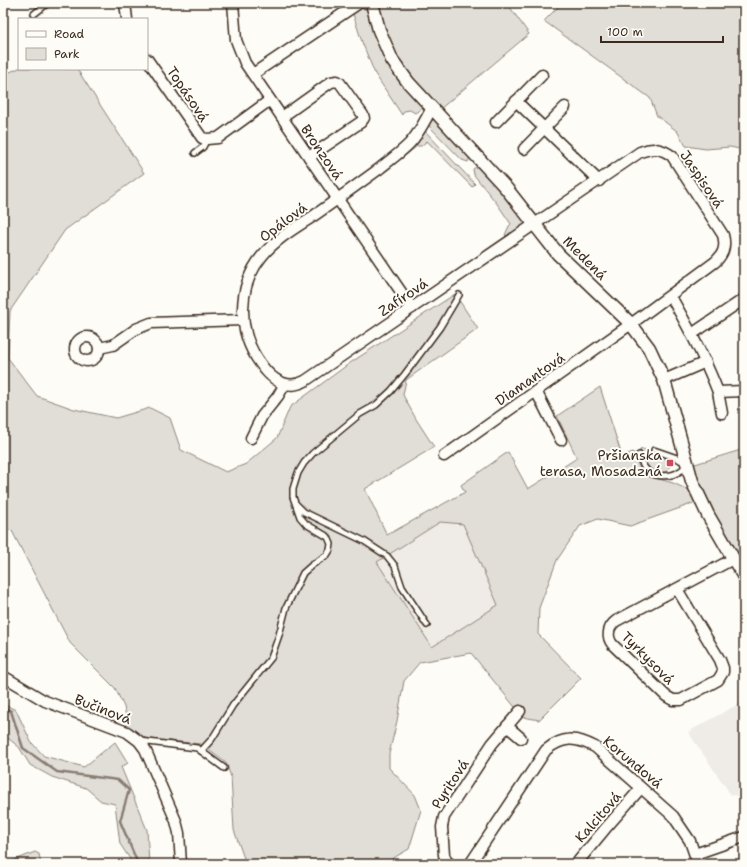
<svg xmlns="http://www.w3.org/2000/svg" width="747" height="867" font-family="'Shantell Sans',sans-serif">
	<rect width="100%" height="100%" fill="#fdfcf7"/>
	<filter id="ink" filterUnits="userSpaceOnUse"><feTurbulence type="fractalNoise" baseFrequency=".025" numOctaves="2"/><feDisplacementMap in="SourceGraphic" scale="8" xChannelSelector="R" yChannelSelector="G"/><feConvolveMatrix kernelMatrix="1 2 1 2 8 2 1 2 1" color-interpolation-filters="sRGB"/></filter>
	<g filter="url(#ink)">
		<g fill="#efece7">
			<path d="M440,522L463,524L498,605L432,647L377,562Z"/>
			<path d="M744,701V797L731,795L688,732Z"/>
		</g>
		<g fill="#e1ded7" stroke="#8e847a" fill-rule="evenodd">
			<path d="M377,3H507L529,34L440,109L407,72L388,43Z"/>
			<path d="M562,3H744V150L730,147L706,149L686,146L677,131L657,116L650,98L544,21Z"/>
			<path d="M362,8L369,11L384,57L404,85L422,103C421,109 420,110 415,113L410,110L404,111L402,115L375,74L362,42L353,14Z"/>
			<path d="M19,68L77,69L144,173L65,230L10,311L8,358L37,396L74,409L116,418L150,408L170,418L181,450L226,472L246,464L277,438L290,407L350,363L455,294L478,329L406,380L403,395L416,419L434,447L365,489L387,535L465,492L461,485L508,452L528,489L577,458L557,416L600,387L622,456L633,452L639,467L645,475L673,483L693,492L697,502L630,526L598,519L580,526L557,560L539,608L538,634L581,678L539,720L523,717L471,653L420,662L404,681L397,721L389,754V768L415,795L421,810L409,849L383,864H246L234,830L231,777L226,763L201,744L140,738L128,726L124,707L115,688L70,643L12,531L3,528V75ZM440,522L463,524L498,605L432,647L377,562Z"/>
			<path d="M431,120H438L470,157L468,162L462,160L429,126V124Z"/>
			<path d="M425,131L475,184L472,187L427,141L421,146H417L400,160L398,158Z"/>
			<path d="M476,167H480L520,213L525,223L520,229L513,234L511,232L506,236L505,235L509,226L511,224L498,205L474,175L473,169Z"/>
			<path d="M643,449L669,460L670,464L668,471C651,477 645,463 640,450Z"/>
			<path d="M744,449V569L700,487L692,465Z"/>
			<path d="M3,704L16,710L31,742L44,756L84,767L115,742L128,763L121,767L147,830L149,864H130V859L120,844L115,804L101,801L86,788L52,777L30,765L19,747L9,739L3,737Z"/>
			<path d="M35,852L39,854L41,864H5Z"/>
		</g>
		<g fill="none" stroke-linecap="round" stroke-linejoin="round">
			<path stroke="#887d74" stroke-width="2.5" d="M3,708L11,711L23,748L57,772L118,780L129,790L120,821L138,864"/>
			<defs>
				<g id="service">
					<path d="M34,14L48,3"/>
					<path d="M195,153L203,147L207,139"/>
					<path d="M639,455C641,459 642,464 644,467C651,478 671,478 680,471C683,470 685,467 687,464L677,458L654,450"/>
					<path d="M296,504L304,512L364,541L387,556L395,566L402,587L427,625"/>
					<path d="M140,741L197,748L224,768"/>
					<path d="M201,751L212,739L233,705L271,658L279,635L286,608L303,573L312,565L327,555L330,550L331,544L328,537L306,524L300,517L293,497V489L298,473L304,463L313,453L360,414L376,405L391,391L405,374L440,327L459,295"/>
				</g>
				<g id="minor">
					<path d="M125,3L127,19"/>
					<path d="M233,3L236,40L245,63L412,308"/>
					<path d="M147,59L202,138L207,139L218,138L270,100"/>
					<path d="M253,74L359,3"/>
					<path d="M516,101L599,181"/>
					<path d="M432,108C425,120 419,134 409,144C400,153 389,161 379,169C357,185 335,201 312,217C295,228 276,239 262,256C237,287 237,331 260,363C271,379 286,391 305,381L640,152C653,147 661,148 672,156L723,235C726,246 724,254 715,262L631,324L444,456"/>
					<path d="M282,117L331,82L337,81L340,83L363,115L364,118L361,122L309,157"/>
					<path d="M496,122L542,75"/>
					<path d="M524,149L565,107"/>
					<path d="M674,302C691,332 706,361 718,392L744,391"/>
					<path d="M692,334L744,299"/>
					<circle cx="87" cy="349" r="12"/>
					<path d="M99,348L113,345L136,329L151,323L243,320"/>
					<path d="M664,380L706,362"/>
					<path d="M536,391L561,440"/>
					<path d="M718,392L722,413"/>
					<path d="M251,438L262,416L278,396L285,384"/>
					<path d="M677,589L720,660L723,668V672L718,680L681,700H673L666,696L613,645C606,637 608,627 616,621L733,559"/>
					<path d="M3,676L45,701L127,732L139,741L145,749L176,821L179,833L181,864"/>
					<path d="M507,726L521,738"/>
					<path d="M695,854L744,837"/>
					<path d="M450,864L446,860L444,855L442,827L444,817L492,744L520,711"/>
					<path d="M470,864L546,750C563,736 576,737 595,747L673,816L690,841L698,864"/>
					<path d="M576,864L605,829L641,788"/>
				</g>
				<path id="tertiary" d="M372,3L379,30L392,60L408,82L506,188L558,254L631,324L649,348L664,380L692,481L708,515L744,577"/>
			</defs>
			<use href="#service" stroke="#3b2a1e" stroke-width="8"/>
			<use href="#minor" stroke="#3b2a1e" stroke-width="13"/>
			<use href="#tertiary" stroke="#3b2a1e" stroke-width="15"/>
			<use href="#service" stroke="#fdfcf7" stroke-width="5"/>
			<use href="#minor" stroke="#fdfcf7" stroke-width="10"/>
			<use href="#tertiary" stroke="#fdfcf7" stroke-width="12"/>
		</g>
	</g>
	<rect fill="#d1495b" stroke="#fdfcf7" stroke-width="1.5" x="666" y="459" width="8" height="8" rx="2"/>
	<g text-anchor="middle" stroke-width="4" stroke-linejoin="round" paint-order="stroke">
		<g font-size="14" fill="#3b2a1e" stroke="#fdfcf7">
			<text transform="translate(188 94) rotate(56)" y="5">Topásová</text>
			<text transform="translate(322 152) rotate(56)" y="5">Bronzová</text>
			<text transform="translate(702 179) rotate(56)" y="5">Jaspisová</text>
			<text transform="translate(283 222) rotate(-37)" y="5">Opálová</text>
			<text transform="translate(585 258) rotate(45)" y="5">Medená</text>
			<text transform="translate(403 297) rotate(-34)" y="5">Zafírová</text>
			<text transform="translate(530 379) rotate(-35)" y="5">Diamantová</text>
			<text transform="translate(648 658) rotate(45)" y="5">Tyrkysová</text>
			<text transform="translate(103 709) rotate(21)" y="5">Bučinová</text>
			<text transform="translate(633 762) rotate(40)" y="5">Korundová</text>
			<text transform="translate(450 784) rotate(-57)" y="5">Pyritová</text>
			<text transform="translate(598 817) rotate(-49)" y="5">Kalcitová</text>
		</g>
		<g font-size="14" fill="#3b2a1e" stroke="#fdfcf7" text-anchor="end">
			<text x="662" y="460">Pršianska<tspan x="662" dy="16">terasa, Mosadzná</tspan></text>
		</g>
	</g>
	<rect width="747" height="867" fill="none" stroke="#fdfcf7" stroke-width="16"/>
	<rect x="8" y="8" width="731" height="851" fill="none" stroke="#3b2a1e" stroke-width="1.5" filter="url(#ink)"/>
	<rect x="18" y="18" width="130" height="52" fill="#fdfcf7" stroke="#afa8a0"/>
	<rect x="26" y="31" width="20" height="6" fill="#fdfcf7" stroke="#afa8a0"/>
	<text x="54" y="38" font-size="12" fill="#3b2a1e">Road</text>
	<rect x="26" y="48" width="20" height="12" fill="#e1ded7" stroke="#afa8a0"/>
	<text x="54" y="58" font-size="12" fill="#3b2a1e">Park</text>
	<path d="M601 36v6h122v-6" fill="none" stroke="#3b2a1e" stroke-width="2"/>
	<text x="607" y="36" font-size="12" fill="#3b2a1e" stroke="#fdfcf7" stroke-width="3" paint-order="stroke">100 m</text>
</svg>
